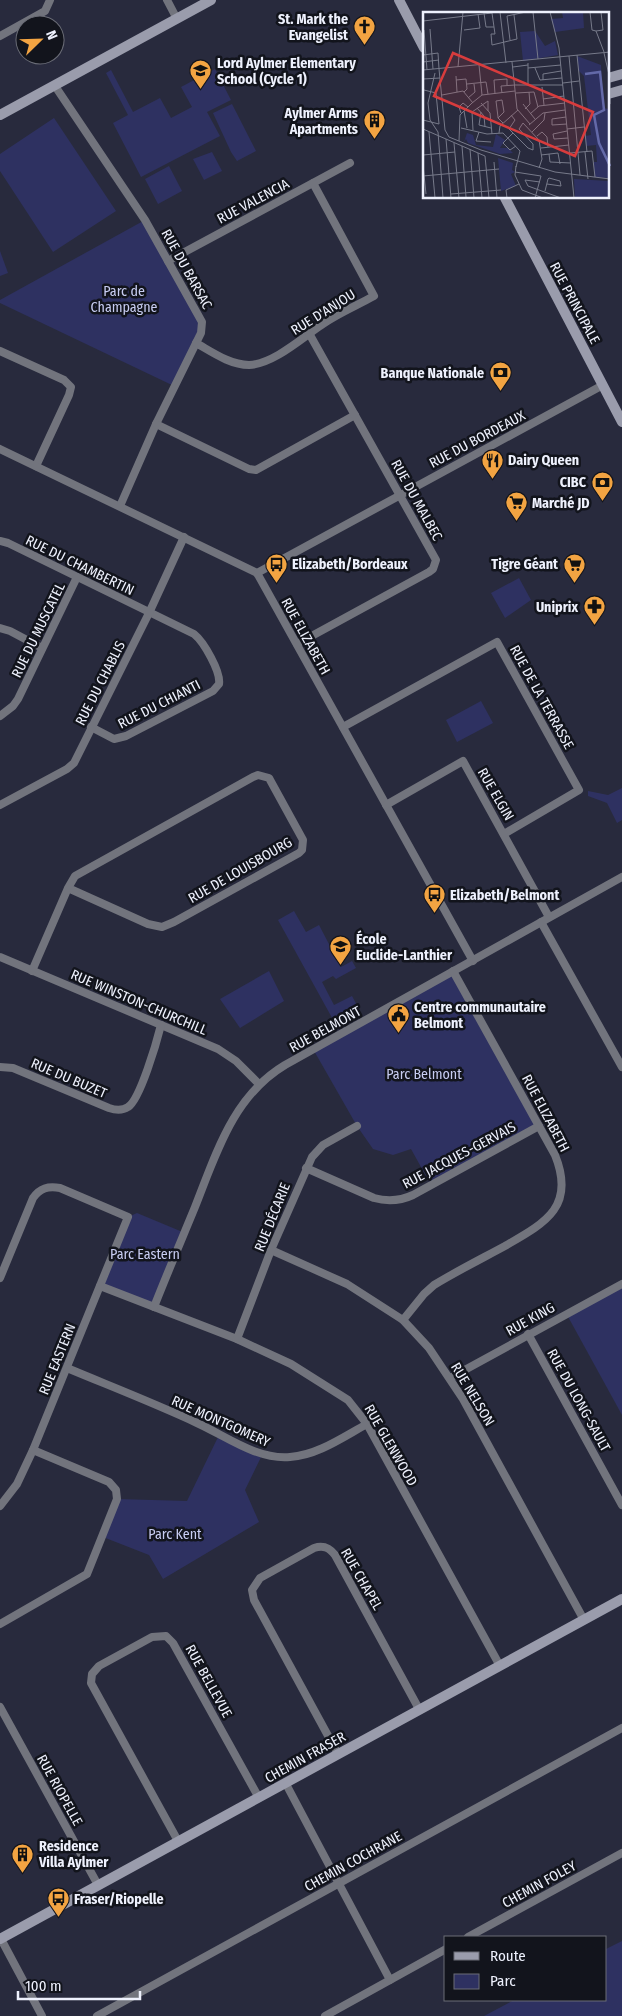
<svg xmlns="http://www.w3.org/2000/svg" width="622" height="2016" font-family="'Fira Sans Condensed',sans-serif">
	<rect width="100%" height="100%" fill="#282a3d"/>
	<g fill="#2e3161">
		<path d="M215,69L231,100L207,112L220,136L141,177L113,123L128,115L106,73L111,70L133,112L160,98L171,118L192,107L181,87Z"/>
		<path d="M232,104L256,151L237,161L231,152L213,113Z"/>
		<path d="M54,118L116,211L53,252L0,171V154Z"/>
		<path d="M212,152L222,171L204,180L193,159Z"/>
		<path d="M169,166L182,191L158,204L145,179Z"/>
		<path d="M145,220L202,322L174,386L0,303V300Z"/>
		<path d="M0,251L8,273L0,276Z"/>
		<path d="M519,578L531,600L505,618L491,593Z"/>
		<path d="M481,701L493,723L457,742L446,720Z"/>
		<path d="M622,788V820L617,823L607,803L588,796V791L608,795Z"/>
		<path d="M294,911L306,932L319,925L341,967L352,961L356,968L336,979L333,976L322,982L334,1005L352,996L360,1011L336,1025L278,920Z"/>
		<path d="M341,938L350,954L340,959L331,943Z"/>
		<path d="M269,971L284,1001L240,1028L220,999Z"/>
		<path d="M453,971L539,1126L431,1185L411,1149L393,1155L373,1149L357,1126L313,1049Z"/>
		<path d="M137,1213L185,1233L154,1307L100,1286L128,1217Z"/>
		<path d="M622,1284V1415L566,1313Z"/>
		<path d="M219,1435L263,1453L245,1490L259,1522L163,1579L149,1555L103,1537L117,1499L187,1501Z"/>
		<path d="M622,1941V2016H484L514,2000H606V1949Z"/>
	</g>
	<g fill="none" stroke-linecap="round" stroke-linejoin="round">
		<g stroke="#72747d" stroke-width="8">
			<path d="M167,0L177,19"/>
			<path d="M0,36L45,11L50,0"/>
			<path d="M55,86L145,220L202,322L201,333L156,424L120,506"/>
			<path d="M168,261L350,163"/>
			<path d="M196,343C212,352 230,365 249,365C273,364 301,339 320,326C336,314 356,306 374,296L313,183"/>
			<path d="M0,351L64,380L71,387L69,395L36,466"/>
			<path d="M156,424L249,469L256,470L355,415"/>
			<path d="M0,449L257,573L473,961"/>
			<path d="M0,541L8,543L194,634C204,642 221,672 219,684L213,691L126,736L114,739L91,727"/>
			<path d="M257,573L603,385"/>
			<path d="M0,628L10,631L42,648"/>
			<path d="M297,644L429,572L433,569L436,560L310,335"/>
			<path d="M0,716L13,706L18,699L77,577"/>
			<path d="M343,727L497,642L579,790L504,834"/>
			<path d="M0,805L67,769L74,763L149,613L184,537"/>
			<path d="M386,805L463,761L549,917"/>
			<path d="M541,922L622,1067"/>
			<path d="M0,957L218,1049L236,1061L259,1084"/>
			<path d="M32,971L68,888L75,876L253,777L258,775L269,778L303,840L302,850L299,853L174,922L162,927L148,924L68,888"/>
			<path d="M0,1067L13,1068L109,1108C115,1110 122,1111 128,1107C140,1100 157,1041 161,1025"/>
			<path d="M306,1168L374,1198C388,1202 400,1201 413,1195L539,1126"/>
			<path d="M271,1250L347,1284L403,1320L429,1348L463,1399L584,1620"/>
			<path d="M0,1278L33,1198C40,1188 48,1186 60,1188L128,1217L33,1450L17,1484L0,1506"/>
			<path d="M100,1286L237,1339L291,1364L348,1400L367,1424L500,1666"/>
			<path d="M154,1307C167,1274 181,1241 195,1207C216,1154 233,1096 285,1065L622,877"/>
			<path d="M403,1320L424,1294L434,1285C457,1271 481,1259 505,1246C545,1223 576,1207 555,1155L453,971"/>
			<path d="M528,1334L622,1505"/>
			<path d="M237,1339L271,1250L312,1157L323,1145L357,1126"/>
			<path d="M67,1368C110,1386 154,1403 197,1423C226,1436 257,1460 290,1457C318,1455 343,1437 367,1424"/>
			<path d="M450,1378L622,1284"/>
			<path d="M0,1624L87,1574L117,1499L116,1490L109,1482L33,1450"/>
			<path d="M0,1707L98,1885"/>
			<path d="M338,1754L254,1600L252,1590L260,1578L314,1548C323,1545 329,1547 335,1555L419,1709"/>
			<path d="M286,1784L390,1980"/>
			<path d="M178,1841L91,1683L92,1674L99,1666L152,1637L166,1636L173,1643L259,1798"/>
			<path d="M468,1937L622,1853"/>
			<path d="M1,1939L42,2016"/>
			<path d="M97,2016L622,1728"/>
			<path d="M325,2016L446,1949"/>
		</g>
		<g stroke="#9a9cac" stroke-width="10">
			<path d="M399,0L424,48"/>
			<path d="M608,78L622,74"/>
			<path d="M608,94L622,90"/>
			<path d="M0,115L211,0"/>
			<path d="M505,198L622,422"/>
			<path d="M0,1939L622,1599"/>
		</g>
	</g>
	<defs>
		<symbol id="church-pin" viewBox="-11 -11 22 30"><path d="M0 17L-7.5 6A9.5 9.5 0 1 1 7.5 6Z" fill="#f3a442" stroke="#12141c"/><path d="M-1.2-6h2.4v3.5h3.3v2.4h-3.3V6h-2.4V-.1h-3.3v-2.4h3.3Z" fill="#111"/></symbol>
		<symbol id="school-pin" viewBox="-11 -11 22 30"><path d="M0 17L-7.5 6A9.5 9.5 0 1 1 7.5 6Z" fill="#f3a442" stroke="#12141c"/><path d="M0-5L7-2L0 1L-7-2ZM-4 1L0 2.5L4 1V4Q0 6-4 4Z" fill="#111"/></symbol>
		<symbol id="building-pin" viewBox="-11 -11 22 30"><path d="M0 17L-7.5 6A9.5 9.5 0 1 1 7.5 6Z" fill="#f3a442" stroke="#12141c"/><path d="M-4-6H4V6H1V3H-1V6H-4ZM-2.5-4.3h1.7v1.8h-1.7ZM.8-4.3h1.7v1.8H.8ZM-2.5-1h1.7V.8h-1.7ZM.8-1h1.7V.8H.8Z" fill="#111"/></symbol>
		<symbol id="bank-pin" viewBox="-11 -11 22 30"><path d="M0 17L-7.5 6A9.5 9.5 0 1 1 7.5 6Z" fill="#f3a442" stroke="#12141c"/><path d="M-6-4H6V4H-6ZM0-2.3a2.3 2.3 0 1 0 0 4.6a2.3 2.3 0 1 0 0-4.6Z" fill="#111"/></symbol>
		<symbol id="restaurant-pin" viewBox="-11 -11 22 30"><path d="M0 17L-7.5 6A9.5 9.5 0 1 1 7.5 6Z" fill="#f3a442" stroke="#12141c"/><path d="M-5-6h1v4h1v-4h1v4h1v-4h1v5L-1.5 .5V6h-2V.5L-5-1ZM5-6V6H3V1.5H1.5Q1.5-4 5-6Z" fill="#111"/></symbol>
		<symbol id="supermarket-pin" viewBox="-11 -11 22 30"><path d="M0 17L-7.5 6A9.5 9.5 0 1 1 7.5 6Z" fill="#f3a442" stroke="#12141c"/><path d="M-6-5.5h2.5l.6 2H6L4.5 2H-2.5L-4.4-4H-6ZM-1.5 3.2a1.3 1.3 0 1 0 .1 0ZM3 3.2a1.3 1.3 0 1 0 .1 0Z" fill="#111"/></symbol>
		<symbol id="bus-pin" viewBox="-11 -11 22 30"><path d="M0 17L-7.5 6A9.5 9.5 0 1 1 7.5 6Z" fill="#f3a442" stroke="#12141c"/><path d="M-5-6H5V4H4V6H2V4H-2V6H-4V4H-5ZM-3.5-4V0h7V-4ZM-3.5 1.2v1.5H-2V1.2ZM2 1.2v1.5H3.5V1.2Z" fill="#111"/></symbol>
		<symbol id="pharmacy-pin" viewBox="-11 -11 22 30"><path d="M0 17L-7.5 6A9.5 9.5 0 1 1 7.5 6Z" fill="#f3a442" stroke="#12141c"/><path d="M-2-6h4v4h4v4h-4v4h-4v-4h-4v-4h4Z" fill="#111"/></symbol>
		<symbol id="civic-pin" viewBox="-11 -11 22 30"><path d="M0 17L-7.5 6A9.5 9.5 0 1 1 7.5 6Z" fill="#f3a442" stroke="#12141c"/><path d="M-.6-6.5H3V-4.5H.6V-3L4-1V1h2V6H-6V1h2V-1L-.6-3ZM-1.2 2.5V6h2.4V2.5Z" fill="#111"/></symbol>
	</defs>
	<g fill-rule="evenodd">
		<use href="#church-pin" x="352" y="14" width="25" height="34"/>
		<use href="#school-pin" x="188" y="58" width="25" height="34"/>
		<use href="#building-pin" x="362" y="108" width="25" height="34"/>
		<use href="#bank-pin" x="488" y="360" width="25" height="34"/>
		<use href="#restaurant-pin" x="480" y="448" width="25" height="34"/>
		<use href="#bank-pin" x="590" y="470" width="25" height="34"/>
		<use href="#supermarket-pin" x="504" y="490" width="25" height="34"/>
		<use href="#bus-pin" x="264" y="552" width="25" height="34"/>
		<use href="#supermarket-pin" x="562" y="552" width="25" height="34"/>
		<use href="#pharmacy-pin" x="582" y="594" width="25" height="34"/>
		<use href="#bus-pin" x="422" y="882" width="25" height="34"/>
		<use href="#school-pin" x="328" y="934" width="25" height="34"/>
		<use href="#civic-pin" x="386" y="1002" width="25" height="34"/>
		<use href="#building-pin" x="10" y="1842" width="25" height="34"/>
		<use href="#bus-pin" x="46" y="1886" width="25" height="34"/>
	</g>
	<g text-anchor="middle" stroke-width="5" stroke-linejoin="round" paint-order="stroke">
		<g font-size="14" font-weight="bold" fill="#eef1fd" stroke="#12141c" text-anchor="start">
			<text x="348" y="24" text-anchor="end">St. Mark the<tspan x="348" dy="16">Evangelist</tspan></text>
			<text x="217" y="68">Lord Aylmer Elementary<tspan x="217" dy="16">School (Cycle 1)</tspan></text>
			<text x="358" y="118" text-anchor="end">Aylmer Arms<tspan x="358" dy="16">Apartments</tspan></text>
			<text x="484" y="378" text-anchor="end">Banque Nationale</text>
			<text x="508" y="465">Dairy Queen</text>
			<text x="586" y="487" text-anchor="end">CIBC</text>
			<text x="532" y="508">Marché JD</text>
			<text x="292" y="569">Elizabeth/Bordeaux</text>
			<text x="558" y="569" text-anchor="end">Tigre Géant</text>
			<text x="578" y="612" text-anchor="end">Uniprix</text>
			<text x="450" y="900">Elizabeth/Belmont</text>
			<text x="356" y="944">École<tspan x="356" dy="16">Euclide-Lanthier</tspan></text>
			<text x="414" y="1012">Centre communautaire<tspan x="414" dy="16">Belmont</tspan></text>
			<text x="39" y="1851">Residence<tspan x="39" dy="16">Villa Aylmer</tspan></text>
			<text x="74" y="1904">Fraser/Riopelle</text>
		</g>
		<g font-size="14" fill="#eef1fd" stroke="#12141c">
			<text transform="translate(253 201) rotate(-28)" y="5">RUE VALENCIA</text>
			<text transform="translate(187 269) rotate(61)" y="5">RUE DU BARSAC</text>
			<text transform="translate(575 303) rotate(62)" y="5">RUE PRINCIPALE</text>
			<text transform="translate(323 312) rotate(-32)" y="5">RUE D'ANJOU</text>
			<text transform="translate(477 439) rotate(-28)" y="5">RUE DU BORDEAUX</text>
			<text transform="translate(417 500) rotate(61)" y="5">RUE DU MALBEC</text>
			<text transform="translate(80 565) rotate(26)" y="5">RUE DU CHAMBERTIN</text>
			<text transform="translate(38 630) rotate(-64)" y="5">RUE DU MUSCATEL</text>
			<text transform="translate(306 636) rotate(61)" y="5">RUE ELIZABETH</text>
			<text transform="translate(100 683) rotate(-63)" y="5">RUE DU CHABLIS</text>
			<text transform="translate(542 697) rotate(61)" y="5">RUE DE LA TERRASSE</text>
			<text transform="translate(159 704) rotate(-27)" y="5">RUE DU CHIANTI</text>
			<text transform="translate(496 794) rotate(60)" y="5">RUE ELGIN</text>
			<text transform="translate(240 870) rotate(-30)" y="5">RUE DE LOUISBOURG</text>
			<text transform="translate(139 1002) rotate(23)" y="5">RUE WINSTON-CHURCHILL</text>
			<text transform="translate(325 1029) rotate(-29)" y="5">RUE BELMONT</text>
			<text transform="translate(69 1078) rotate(23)" y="5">RUE DU BUZET</text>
			<text transform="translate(546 1113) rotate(62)" y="5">RUE ELIZABETH</text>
			<text transform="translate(459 1155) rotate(-28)" y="5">RUE JACQUES-GERVAIS</text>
			<text transform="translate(272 1217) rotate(-68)" y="5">RUE DÉCARIE</text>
			<text transform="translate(530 1319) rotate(-29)" y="5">RUE KING</text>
			<text transform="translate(57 1359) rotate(-68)" y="5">RUE EASTERN</text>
			<text transform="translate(473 1394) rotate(59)" y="5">RUE NELSON</text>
			<text transform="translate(579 1400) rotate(61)" y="5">RUE DU LONG-SAULT</text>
			<text transform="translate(221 1421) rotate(24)" y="5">RUE MONTGOMERY</text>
			<text transform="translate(391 1445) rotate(60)" y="5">RUE GLENWOOD</text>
			<text transform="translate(362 1579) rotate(60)" y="5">RUE CHAPEL</text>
			<text transform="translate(209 1681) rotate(61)" y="5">RUE BELLEVUE</text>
			<text transform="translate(305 1757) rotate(-29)" y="5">CHEMIN FRASER</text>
			<text transform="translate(60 1790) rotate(61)" y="5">RUE RIOPELLE</text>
			<text transform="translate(353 1861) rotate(-29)" y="5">CHEMIN COCHRANE</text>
			<text transform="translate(539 1884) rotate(-29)" y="5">CHEMIN FOLEY</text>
		</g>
		<g font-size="14" fill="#c8cdf2" stroke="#12141c">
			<text x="124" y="296">Parc de<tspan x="124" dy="16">Champagne</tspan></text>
			<text x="424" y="1079">Parc Belmont</text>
			<text x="145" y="1259">Parc Eastern</text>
			<text x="175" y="1539">Parc Kent</text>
		</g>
	</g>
	<g transform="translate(423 12)">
		<rect width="186" height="186" fill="#282a3d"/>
		<path d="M139,0H160L161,16L132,20L128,7L140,6ZM112,19L122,34L132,29L135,43L100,49L97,20ZM154,44L178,53L180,96L186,97V166L149,164L171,165V150H174L173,133L163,134L162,124L168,123L161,64L156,59ZM44,121L50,123L53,133L70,135L73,122L82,128L77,136H85L90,141L77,142L45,131L43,127L41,130ZM75,146L90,151L89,158L92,160L88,162L93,174L78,179ZM151,167L186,169V186H152Z" fill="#2e3161"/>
		<path fill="none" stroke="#6369a8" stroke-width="2.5" d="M162,62L177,60L181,98L171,103L176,131L187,154"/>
		<path fill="none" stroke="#777a8a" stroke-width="1" d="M77,0L83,51M110,0L115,47M127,0L136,36L151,186M167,0L169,18L173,19L181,40M61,1L63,15H71M0,9L69,1L72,22H68L69,33L94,27L91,3M7,17L10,57M1,18L4,58M41,18L57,16L55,2M173,19L180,18L178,0M87,28L84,4L103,0M181,41L187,67M0,43L15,41L16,57M154,43L164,140M146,44L155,141M0,50L16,48M89,50L94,97L107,112M105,51V72M56,53L59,83M35,55L40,0M90,55L105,53M105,56L138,53M112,56L117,68L139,66M16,57L22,118L26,125L58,138L132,160L187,167M0,58L187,40M12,61L5,91L7,108L15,120M33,64L34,80M0,67L17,66M187,67V92M33,68L43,67L44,77L41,80M120,68V62L138,59M140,71L156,69M44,72L63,70L65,82M92,73H140M119,75L121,93M79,81L78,74L92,73M93,81L111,80L115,95M72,82L71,68L84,67V73M19,83L40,79L50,91M45,86L52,80L51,72M120,87L141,84M58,91L67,101L69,122M100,92L112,107M54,96L61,104L62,115M102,97L107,92L106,80M41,99L44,116M58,100L56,113L68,116M38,101L36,95L40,91L45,95M107,102L116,94L142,91M88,103L92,108L86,117L105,136L110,138V132L96,117L100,111L116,128L119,147L116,156M143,105L129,107V113L144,112M75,106L81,100L79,88L73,89L75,105V106L80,111M0,108L16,112L13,81L1,78M106,113L120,101L142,98M38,116L64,122L80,121L97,139L93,155M0,117L62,144L66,186M144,117L161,115M50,118L49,100L65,89V99M144,119L130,122L131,127L145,126M6,120L12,186M15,120L20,186M56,120L53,129L68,130M109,120L121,108L122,101M76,121L77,114L95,98M90,121L80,131L87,138L93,134M114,124L119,120L124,125L125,135M23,127L28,186M36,129L37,103L49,91L59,83L92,79M31,131L36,186M39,134L43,185M118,136L146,133M47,137L51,186M162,140L165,167M55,141L59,186M147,141L169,139L172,165M155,141L157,163M126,142L127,150L148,151M0,143L32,140M118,143L135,141L137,152M71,150L74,186M0,153L3,182M93,154L92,163L99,178L120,186M92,160L118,164L112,186M0,164L76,157M117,170L102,168L105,174L138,186M122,179L125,167L126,166L137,169L138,174L124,172M28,182L78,178M84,186L83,178L96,172"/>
		<path fill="#d83c3d" fill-opacity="0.15" stroke="#d83c3d" stroke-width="2.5" d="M30,41L170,100L152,144L11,84Z"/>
		<rect width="186" height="186" fill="none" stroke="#eef1fd" stroke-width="2.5"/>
	</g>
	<rect x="444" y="1936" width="162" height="65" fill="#12141c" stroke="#6a6c76"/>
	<rect x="454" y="1952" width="25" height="8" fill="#9a9cac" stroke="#6a6c76"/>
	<text x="490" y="1961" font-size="15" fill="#eef1fd">Route</text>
	<rect x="454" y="1974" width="25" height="15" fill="#2e3161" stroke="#6a6c76"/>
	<text x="490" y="1986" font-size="15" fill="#eef1fd">Parc</text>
	<g transform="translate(40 40) rotate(67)"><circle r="24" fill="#12141c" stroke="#6a6c76"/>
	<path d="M0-4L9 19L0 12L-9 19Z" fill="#f3a442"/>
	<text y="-8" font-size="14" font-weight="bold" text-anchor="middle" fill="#eef1fd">N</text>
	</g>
	<path d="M18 1991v8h122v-8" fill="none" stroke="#eef1fd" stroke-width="2.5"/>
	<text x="25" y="1991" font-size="15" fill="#eef1fd" stroke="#12141c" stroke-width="4" paint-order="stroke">100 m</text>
</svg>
